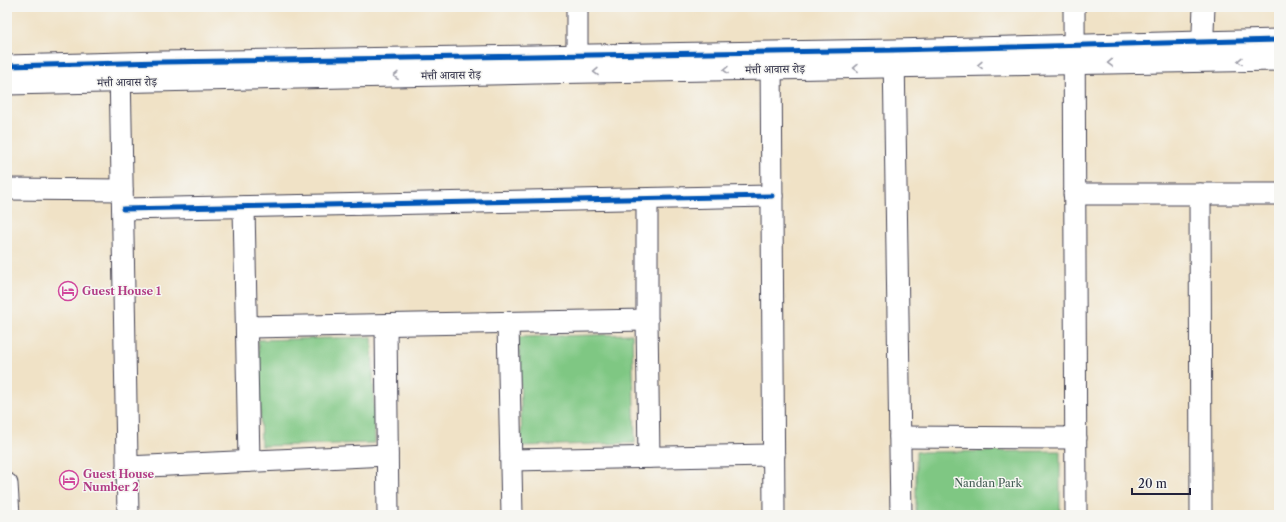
<svg xmlns="http://www.w3.org/2000/svg" width="1286" height="522" font-family="'Libre Caslon Text','Noto Serif Devanagari',serif">
	<rect width="100%" height="100%" fill="#f6f6f2"/>
	<filter id="ink" filterUnits="userSpaceOnUse"><feTurbulence type="fractalNoise" baseFrequency=".025" numOctaves="2"/><feDisplacementMap in="SourceGraphic" scale="8" xChannelSelector="R" yChannelSelector="G"/><feConvolveMatrix kernelMatrix="1 2 1 2 8 2 1 2 1" color-interpolation-filters="sRGB"/></filter>
	<filter id="wash" filterUnits="userSpaceOnUse"><feTurbulence type="fractalNoise" baseFrequency=".012" numOctaves="4" result="noise"/><feDisplacementMap in="SourceGraphic" scale="16" xChannelSelector="R" yChannelSelector="G"/><feGaussianBlur stdDeviation="0.9" result="paint"/><feColorMatrix in="noise" values="0 0 0 0 0 0 0 0 0 0 0 0 0 0 0 0 0 1.4 0 .05"/><feComposite in="paint" operator="in"/></filter>
	<g filter="url(#wash)">
		<rect width="100%" height="100%" fill="#f0e2c6"/>
		<g fill="#7fc783" stroke="#50745f">
			<path d="M632,334L635,443L522,446L519,337Z"/>
			<path d="M372,337L375,443L261,446L258,340Z"/>
			<path d="M1060,451V515H916V452Z"/>
		</g>
	</g>
	<g filter="url(#ink)">
		<g fill="none" stroke-linecap="round" stroke-linejoin="round">
			<defs>
				<g id="minor">
					<path d="M1074,7L1076,515"/>
					<path d="M894,54L901,515"/>
					<path d="M577,55V7"/>
					<path d="M771,55L774,515"/>
					<path d="M1202,56L1204,7"/>
					<path d="M7,66L162,62L894,50L1279,40"/>
					<path d="M120,68L128,515"/>
					<path d="M7,84L536,73L1279,60"/>
					<path d="M7,189L122,190"/>
					<path d="M1074,194H1279"/>
					<path d="M1200,194L1201,515"/>
					<path d="M647,199V320L649,457"/>
					<path d="M244,207L249,461"/>
					<path d="M123,209L772,196"/>
					<path d="M508,323L512,515"/>
					<path d="M386,325L388,515"/>
					<path d="M247,327L647,320"/>
					<path d="M900,437L1076,438"/>
					<path d="M511,460L774,455"/>
					<path d="M127,467L387,455"/>
					<path d="M7,484L9,515"/>
				</g>
			</defs>
			<use href="#minor" stroke="#413f50" stroke-width="23"/>
			<use href="#minor" stroke="#fff" stroke-width="21"/>
			<defs>
				<g id="cycleway">
					<path d="M7,66L162,62L894,50L1279,40"/>
					<path d="M123,209L772,196"/>
				</g>
			</defs>
			<use href="#cycleway" stroke="#f6f6f2" stroke-width="8"/>
			<use href="#cycleway" stroke="#0057b8" stroke-width="5"/>
		</g>
		<defs><path id="oneway-chevron" d="M-2-3.5L2.5 0L-2 3.5" fill="none" stroke-width="1.6" stroke-linecap="round" stroke-linejoin="round"/></defs>
		<g stroke="#9c9ca7">
			<use href="#oneway-chevron" transform="translate(1240 61) rotate(179)"/>
			<use href="#oneway-chevron" transform="translate(1110 63) rotate(179)"/>
			<use href="#oneway-chevron" transform="translate(980 65) rotate(179)"/>
			<use href="#oneway-chevron" transform="translate(856 68) rotate(179)"/>
			<use href="#oneway-chevron" transform="translate(726 70) rotate(179)"/>
			<use href="#oneway-chevron" transform="translate(596 72) rotate(179)"/>
			<use href="#oneway-chevron" transform="translate(396 76) rotate(179)"/>
		</g>
	</g>
	<defs>
		<symbol id="hotel-ring" viewBox="-11 -11 22 22"><circle r="9.5" fill="#f6f6f2" stroke="#d1479c" stroke-width="1.5"/><path d="M-6-4.5h1.5V1H6V5H4.5V3h-9V5H-6ZM-4 0a1.8 1.8 0 1 1 3.6 0ZM.5 0V-2.5h3Q6-2.5 6 0Z" fill="#d1479c"/></symbol>
	</defs>
	<g fill-rule="evenodd">
		<use href="#hotel-ring" x="57" y="280" width="22" height="22"/>
		<use href="#hotel-ring" x="58" y="469" width="22" height="22"/>
	</g>
	<g text-anchor="middle" stroke-width="3" stroke-linejoin="round" paint-order="stroke">
		<g font-size="11" fill="#22223b" stroke="#f6f6f2">
			<text transform="translate(775 69) rotate(-1)" y="4">मंत्ती आवास रोड़</text>
			<text transform="translate(451 75) rotate(-1)" y="4">मंत्ती आवास रोड़</text>
			<text transform="translate(127 82) rotate(-1)" y="4">मंत्ती आवास रोड़</text>
		</g>
		<g font-size="11" font-weight="bold" fill="#b23c85" stroke="#f6f6f2" text-anchor="start">
			<text x="82" y="295">Guest House 1</text>
			<text x="83" y="478">Guest House<tspan x="83" dy="13">Number 2</tspan></text>
		</g>
		<g font-size="11" fill="#435c54" stroke="#f6f6f2">
			<text x="988" y="487">Nandan Park</text>
		</g>
	</g>
	<rect width="1286" height="522" fill="none" stroke="#f6f6f2" stroke-width="24"/>
	<path d="M1132 488v6h58v-6" fill="none" stroke="#22223b" stroke-width="2"/>
	<text x="1138" y="488" font-size="12" fill="#22223b" stroke="#f6f6f2" stroke-width="3" paint-order="stroke">20 m</text>
</svg>
